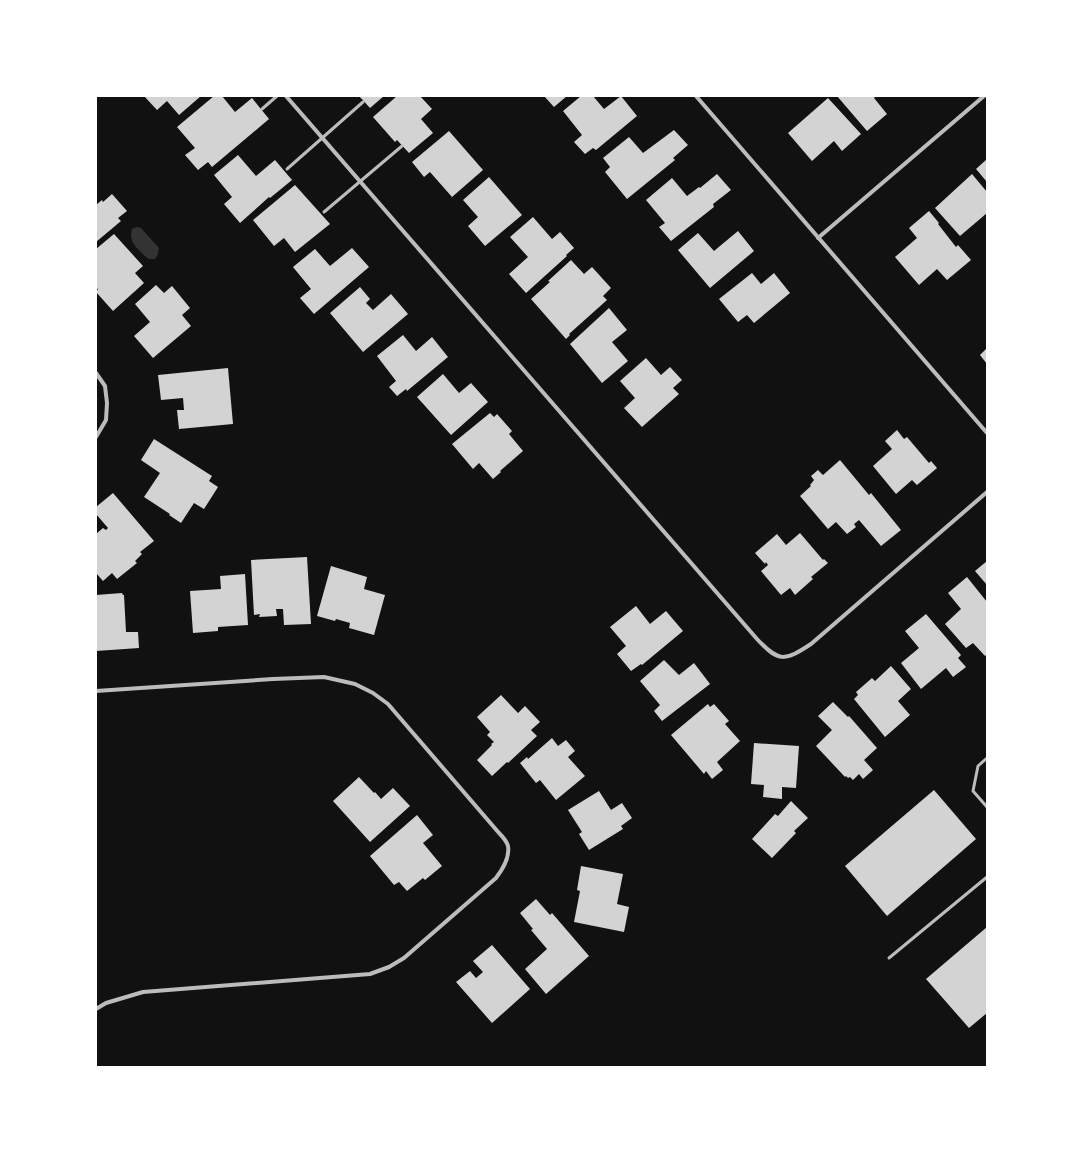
<svg xmlns="http://www.w3.org/2000/svg" width="1083" height="1163" font-family="'Work Sans',sans-serif">
	<rect width="100%" height="100%" fill="#111"/>
	<path fill="#333" d="M137,227L141,228L159,248L158,254L155,259H149L146,257C137,248 128,242 132,229Z"/>
	<g fill="#d3d3d3">
		<path d="M144,96H201L179,115L167,101L157,110Z"/>
		<path d="M214,96H222L235,112L252,98L269,119L212,167L208,162L198,170L185,155L195,148L177,127Z"/>
		<path d="M359,96H384L370,108Z"/>
		<path d="M397,96H420L432,109L421,119L433,133L409,153L397,140L395,142L373,117Z"/>
		<path d="M544,96H567L554,107Z"/>
		<path d="M581,96H593L604,109L621,96L637,116L596,150L593,148L585,154L574,142L582,135L563,111Z"/>
		<path d="M837,96H877L874,98L887,114L867,131Z"/>
		<path d="M828,98L861,134L842,151L834,141L812,161L788,133Z"/>
		<path d="M674,130L688,145L673,158L675,160L627,199L605,172L610,167L603,158L629,137L643,153Z"/>
		<path d="M449,131L483,170L452,197L430,172L424,177L412,162Z"/>
		<path d="M238,155L256,176L275,160L292,180L270,198L269,197L240,223L224,204L232,197L214,175Z"/>
		<path d="M987,159V182L976,169Z"/>
		<path d="M717,174L731,190L713,204L714,207L671,241L659,227L665,223L646,200L672,178L687,196L699,187L700,188Z"/>
		<path d="M972,174L987,192V213L960,236L935,208Z"/>
		<path d="M489,177L522,215L485,246L468,226L478,217L463,200Z"/>
		<path d="M295,185L330,224L295,252L284,238L274,246L253,220Z"/>
		<path d="M112,194L127,211L118,218L121,221L96,242V205L102,200L103,202Z"/>
		<path d="M929,211L939,223L938,224L956,247L958,245L971,260L947,280L937,269L919,285L895,257L917,238L909,228Z"/>
		<path d="M533,217L552,239L560,232L574,248L566,255L567,256L526,293L509,274L528,257L510,237Z"/>
		<path d="M738,231L754,251L710,288L678,250L698,233L714,251Z"/>
		<path d="M114,234L143,266L135,273L144,283L113,311L96,292L98,289L96,288V249Z"/>
		<path d="M352,248L369,267L314,314L300,298L311,289L293,267L315,249L330,266Z"/>
		<path d="M571,260L584,274L592,267L611,288L603,296L607,300L569,334L570,335L566,339L531,299L550,282L548,281Z"/>
		<path d="M752,273L761,284L774,273L790,293L754,323L747,315L738,322L719,299Z"/>
		<path d="M156,285L164,293L172,286L190,308L182,315L191,326L153,358L134,336L150,322L135,304Z"/>
		<path d="M360,287L370,299L366,303L373,310L391,294L408,314L363,352L330,313Z"/>
		<path d="M609,308L627,330L612,342L628,361L602,383L570,344Z"/>
		<path d="M403,335L416,351L432,337L448,357L407,391L406,389L397,396L389,387L396,381L377,356Z"/>
		<path d="M987,348V364L980,355Z"/>
		<path d="M646,358L661,375L670,367L682,380L673,388L679,394L642,427L624,408L635,398L620,381Z"/>
		<path d="M228,368L233,424L179,429L177,410H184L183,398L161,400L158,375Z"/>
		<path d="M443,374L459,393L471,383L488,402L451,435L417,397Z"/>
		<path d="M490,413L494,417L497,414L512,431L509,434L523,451L500,471L501,472L493,479L479,463L473,469L452,444Z"/>
		<path d="M897,430L904,439L907,437L929,463L931,461L937,468L917,485L912,480L896,494L873,466L892,449L885,441Z"/>
		<path d="M154,439L212,476L209,481L218,487L204,509L194,503L181,523L169,515L170,514L144,497L160,473L141,460Z"/>
		<path d="M840,460L869,495L871,493L901,530L881,546L859,520L854,524L856,527L847,534L836,522L828,529L800,496L811,486L810,485L814,480L811,476L818,470L823,475Z"/>
		<path d="M113,493L154,541L140,552L142,554L135,561L137,563L117,579L112,573L103,581L96,573V534L103,528L106,530L108,528L96,514V507Z"/>
		<path d="M800,533L823,560L824,559L828,563L811,577L813,579L795,595L790,588L781,595L761,571L768,565L766,562L765,564L755,553L777,534L786,545Z"/>
		<path d="M307,557L311,624L284,625L283,609H276L277,616L259,617L260,614L254,615L251,560Z"/>
		<path d="M987,561V585L975,571Z"/>
		<path d="M331,566L367,577L364,589L385,595L374,635L349,628L350,623L336,619L335,621L317,616Z"/>
		<path d="M245,574L248,625L218,627V631L193,633L190,591L221,589L220,576Z"/>
		<path d="M967,577L987,602V654L985,656L973,643L966,648L945,624L961,609L948,593Z"/>
		<path d="M122,593L123,595H124L126,632H138L139,648L96,651V595Z"/>
		<path d="M636,606L650,624L666,611L683,631L642,665L641,664L631,671L617,654L626,646L610,627Z"/>
		<path d="M926,614L961,655L958,658L966,667L953,677L946,668L921,689L901,663L919,648L905,631Z"/>
		<path d="M664,660L679,675L694,663L710,684L662,721L654,711L660,705L640,681Z"/>
		<path d="M891,666L911,689L898,701L910,715L885,737L854,699L858,695L856,692L872,678L875,681Z"/>
		<path d="M501,695L518,713L525,706L540,722L531,730L537,736L508,763L507,762L492,776L477,760L492,745L491,744L494,742L487,735L490,732L477,717Z"/>
		<path d="M833,702L848,717L849,716L877,748L864,760L873,770L863,779L859,774L853,780L850,777L848,778L846,776L845,777L816,746L832,730L818,716Z"/>
		<path d="M708,704L710,707L714,704L729,721L725,724L740,741L717,762L723,770L712,779L706,771L704,774L671,735Z"/>
		<path d="M552,738L558,746L566,740L575,751L568,757L585,776L556,800L540,780L536,783L520,763L527,757L528,759Z"/>
		<path d="M754,743L799,746L796,788L782,787V799L763,797L764,785L751,784Z"/>
		<path d="M359,777L374,793L375,792L381,799L393,788L410,806L370,842L333,801Z"/>
		<path d="M934,790L976,839L887,916L845,866Z"/>
		<path d="M599,791L611,810L622,803L632,818L621,826L623,829L589,850L579,834L582,832L568,810Z"/>
		<path d="M791,801L808,818L794,831L796,833L772,858L752,839L775,814L778,816Z"/>
		<path d="M417,815L433,835L423,843L442,866L425,880L423,878L407,891L399,882L394,885L370,856Z"/>
		<path d="M581,866L623,874L617,904L629,907L624,932L574,922L580,891L577,890Z"/>
		<path d="M536,899L550,915L552,913L589,956L546,994L525,969L547,949L531,930L533,929L520,913Z"/>
		<path d="M987,927V1013L969,1028L926,979Z"/>
		<path d="M492,945L530,989L492,1023L456,982L470,971L476,978L483,972L473,961Z"/>
	</g>
	<g fill="none" stroke-linecap="round" stroke-linejoin="round">
		<g stroke="#bcbcbc" stroke-width="3">
			<path d="M262,109L277,96"/>
			<path d="M287,169L363,102"/>
			<path d="M324,212L402,146"/>
			<path d="M987,758L978,766L973,791L987,807"/>
			<path d="M889,958L987,877"/>
		</g>
		<g stroke="#bcbcbc" stroke-width="4">
			<path d="M286,96L757,639C779,663 785,661 811,644L987,492"/>
			<path d="M696,96L987,433"/>
			<path d="M818,238L984,96"/>
			<path d="M96,373L105,386L107,403L106,420L96,437"/>
			<path d="M96,691L273,679L324,677L355,684L373,693L388,704L499,833C502,836 507,842 508,846C510,858 503,869 496,878L404,958L389,967L370,974L143,992L106,1003L96,1009"/>
		</g>
	</g>
	<rect width="1083" height="1163" fill="none" stroke="#ffffff" stroke-width="194"/>
</svg>
